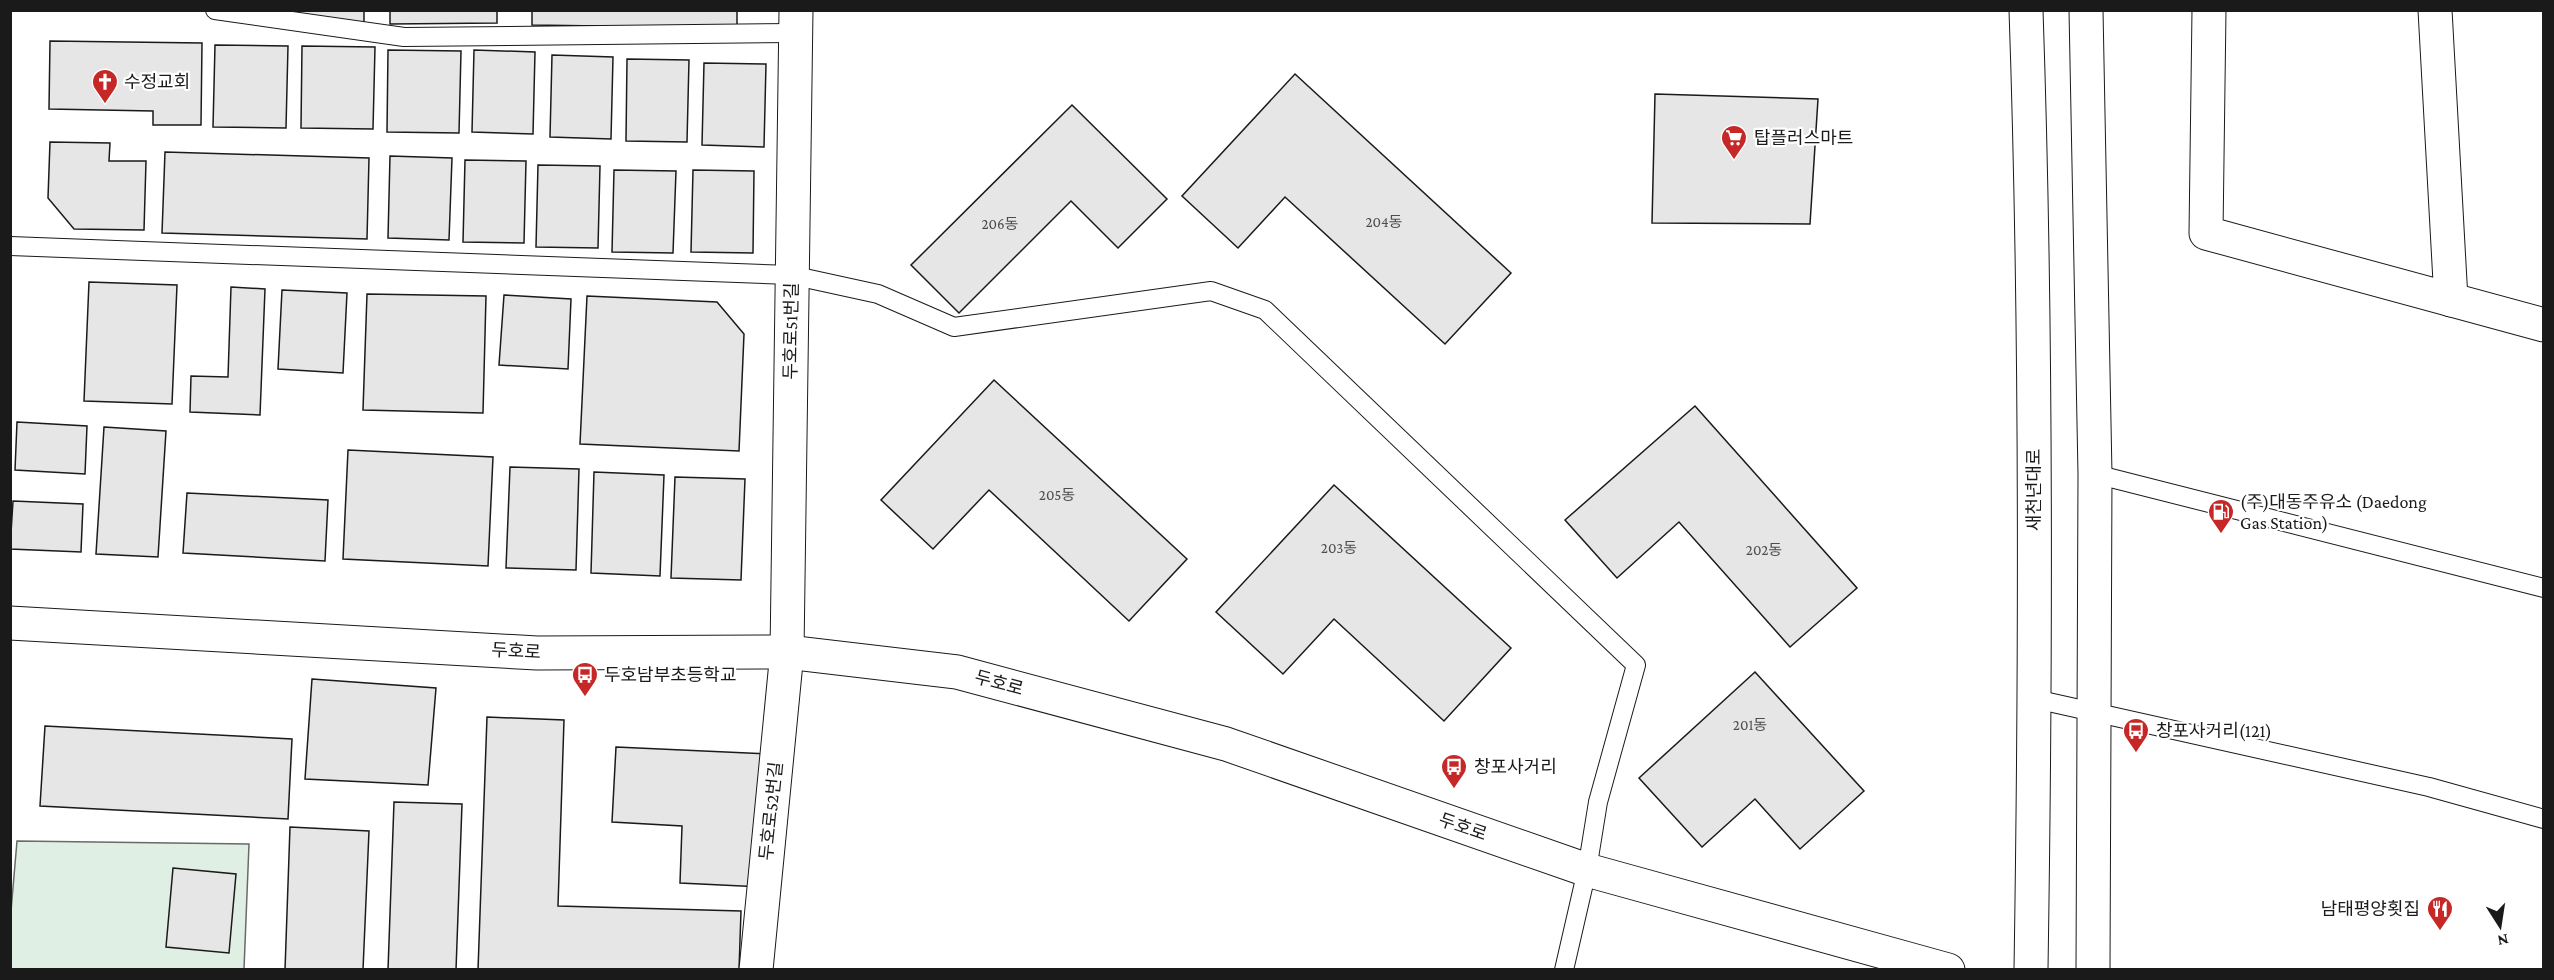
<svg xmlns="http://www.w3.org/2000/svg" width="2554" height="980" font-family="'Crimson Pro','Noto Sans KR',serif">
	<rect width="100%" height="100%" fill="#fff"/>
	<path fill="#e0efe3" stroke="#6a6a6a" stroke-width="1.5" d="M17,841L249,844L244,969L11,970V911Z"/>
	<g fill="#e6e6e6" stroke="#1a1a1a" stroke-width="1.5">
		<path d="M296,10H364V23L308,22Z"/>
		<path d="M390,10H497V23L390,24Z"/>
		<path d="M532,10H737V28L532,25Z"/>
		<path d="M50,41L202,43L201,125H153V111L49,109Z"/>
		<path d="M215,45L288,46L286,128L213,127Z"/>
		<path d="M302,46L375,47L373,129L301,128Z"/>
		<path d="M388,50L461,51L459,133L387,132Z"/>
		<path d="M474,50L535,52L533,134L472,132Z"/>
		<path d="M552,55L613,57L611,139L550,137Z"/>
		<path d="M627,59L689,60L687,142L626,141Z"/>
		<path d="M704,63L766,64L764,147L702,145Z"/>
		<path d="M1295,74L1511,273L1445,344L1285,197L1238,248L1182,196Z"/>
		<path d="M1655,94L1818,99L1810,224L1652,223Z"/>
		<path d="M1072,105L1167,199L1118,248L1071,201L959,313L911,265Z"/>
		<path d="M50,142L110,143L109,161H146L144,230L74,229L48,198Z"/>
		<path d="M165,152L369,158L367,239L162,233Z"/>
		<path d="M390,156L452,158L449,240L388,238Z"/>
		<path d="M465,160L526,161L524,243L463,242Z"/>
		<path d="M538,165L600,166L598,248L536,247Z"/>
		<path d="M614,170L676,171L673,253L612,252Z"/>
		<path d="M693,170L754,171L753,253L691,252Z"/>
		<path d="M89,282L177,285L172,404L84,401Z"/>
		<path d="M231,287L265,289L260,415L190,412L191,376L228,377Z"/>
		<path d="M282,290L347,293L343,373L278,369Z"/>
		<path d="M367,294L486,296L483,413L363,410Z"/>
		<path d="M504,295L571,299L568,369L499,365Z"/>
		<path d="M587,296L717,302L744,334L739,451L580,444Z"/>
		<path d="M994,380L1187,559L1129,621L989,490L933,549L881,500Z"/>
		<path d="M1695,406L1857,588L1790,647L1679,522L1617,578L1565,520Z"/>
		<path d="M17,422L87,426L85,474L15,470Z"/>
		<path d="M104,427L166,431L158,557L96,554Z"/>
		<path d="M348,450L493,457L488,566L343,559Z"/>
		<path d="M510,467L579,469L576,570L506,568Z"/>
		<path d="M594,472L664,475L660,576L591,573Z"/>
		<path d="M675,477L745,479L741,580L671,578Z"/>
		<path d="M1334,485L1511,648L1444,721L1334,619L1283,674L1216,612Z"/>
		<path d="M187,493L328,500L325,561L183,553Z"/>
		<path d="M13,501L83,504L81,552L10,549Z"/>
		<path d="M1755,672L1864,791L1800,849L1755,799L1702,847L1639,778Z"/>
		<path d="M312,679L436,688L428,785L305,779Z"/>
		<path d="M487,717L564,720L558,906L741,911L739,970H478Z"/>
		<path d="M45,726L292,739L288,819L40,806Z"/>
		<path d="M616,747L768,754L762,887L680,883L682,826L612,822Z"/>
		<path d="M394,802L462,804L456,970H388Z"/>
		<path d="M290,827L369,831L363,970H285Z"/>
		<path d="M173,868L236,874L229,953L166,947Z"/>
	</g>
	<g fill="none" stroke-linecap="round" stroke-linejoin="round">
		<defs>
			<g id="lane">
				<path d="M215,10L404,37L797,33"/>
				<path d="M10,246L791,275L878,294L954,327L1211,291L1265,310L1636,665L1598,802L1587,870L1564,970"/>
				<path d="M2095,474L2544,588"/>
				<path d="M2035,699L2429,787L2544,819"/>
			</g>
			<g id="street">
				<path d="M2209,10L2206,233L2544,325"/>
				<path d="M2435,10L2451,300"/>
				<path d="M756,970L787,652L796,10"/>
			</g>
			<path id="secondary" d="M10,623L537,653L787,652L957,672L1226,744L1587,870L1948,970"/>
			<g id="primary">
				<path d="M2026,10C2037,330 2036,650 2031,970"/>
				<path d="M2086,10L2095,474L2093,970"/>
			</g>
		</defs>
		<use href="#lane" stroke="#1a1a1a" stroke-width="20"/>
		<use href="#street" stroke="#1a1a1a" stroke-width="35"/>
		<use href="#secondary" stroke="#1a1a1a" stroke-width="35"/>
		<use href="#primary" stroke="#1a1a1a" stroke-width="35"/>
		<use href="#lane" stroke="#fff" stroke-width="18"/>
		<use href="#street" stroke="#fff" stroke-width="33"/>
		<use href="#secondary" stroke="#fff" stroke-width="33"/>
		<use href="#primary" stroke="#fff" stroke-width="33"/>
	</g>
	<defs>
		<symbol id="church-pin" viewBox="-11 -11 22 30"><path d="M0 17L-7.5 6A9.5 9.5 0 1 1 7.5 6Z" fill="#c62828" stroke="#fff"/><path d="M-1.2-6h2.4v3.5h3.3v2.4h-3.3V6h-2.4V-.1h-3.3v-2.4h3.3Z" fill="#fff"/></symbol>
		<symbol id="supermarket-pin" viewBox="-11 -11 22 30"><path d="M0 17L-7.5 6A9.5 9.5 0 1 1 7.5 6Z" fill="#c62828" stroke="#fff"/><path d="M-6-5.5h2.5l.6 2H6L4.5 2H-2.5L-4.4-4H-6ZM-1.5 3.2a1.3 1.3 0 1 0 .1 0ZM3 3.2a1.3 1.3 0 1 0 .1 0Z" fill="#fff"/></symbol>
		<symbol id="fuel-pin" viewBox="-11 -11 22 30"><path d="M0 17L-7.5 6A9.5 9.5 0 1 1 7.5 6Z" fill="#c62828" stroke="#fff"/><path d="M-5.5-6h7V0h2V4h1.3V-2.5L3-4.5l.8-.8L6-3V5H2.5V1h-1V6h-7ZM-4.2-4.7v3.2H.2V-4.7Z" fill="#fff"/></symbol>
		<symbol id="bus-pin" viewBox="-11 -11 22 30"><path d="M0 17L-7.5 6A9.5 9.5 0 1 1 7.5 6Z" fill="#c62828" stroke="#fff"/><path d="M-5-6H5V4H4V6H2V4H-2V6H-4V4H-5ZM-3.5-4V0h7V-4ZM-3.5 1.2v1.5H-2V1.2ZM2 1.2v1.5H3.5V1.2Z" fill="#fff"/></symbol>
		<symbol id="restaurant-pin" viewBox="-11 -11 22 30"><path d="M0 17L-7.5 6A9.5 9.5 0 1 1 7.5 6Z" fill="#c62828" stroke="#fff"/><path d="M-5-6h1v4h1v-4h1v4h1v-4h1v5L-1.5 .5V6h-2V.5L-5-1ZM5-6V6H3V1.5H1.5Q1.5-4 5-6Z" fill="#fff"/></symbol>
	</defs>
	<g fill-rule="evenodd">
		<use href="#church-pin" x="90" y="67" width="30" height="40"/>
		<use href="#supermarket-pin" x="1719" y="123" width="30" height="40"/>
		<use href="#fuel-pin" x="2206" y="497" width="30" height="40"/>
		<use href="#bus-pin" x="570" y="660" width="30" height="40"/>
		<use href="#bus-pin" x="2121" y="716" width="30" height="40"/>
		<use href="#bus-pin" x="1439" y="752" width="30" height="40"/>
		<use href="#restaurant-pin" x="2425" y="894" width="30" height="40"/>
	</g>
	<g text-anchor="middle" stroke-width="4.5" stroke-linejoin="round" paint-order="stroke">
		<g font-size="15" fill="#4d4d4d">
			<text x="1384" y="227">204동</text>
			<text x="1000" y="229">206동</text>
			<text x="1057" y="500">205동</text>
			<text x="1339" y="553">203동</text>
			<text x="1764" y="555">202동</text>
			<text x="1750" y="730">201동</text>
		</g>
		<g font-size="18" fill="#1a1a1a" stroke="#fff" text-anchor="start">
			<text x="124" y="88">수정교회</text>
			<text x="1754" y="144">탑플러스마트</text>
			<text x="2240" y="508">(주)대동주유소 (Daedong<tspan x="2240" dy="21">Gas Station)</tspan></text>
			<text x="604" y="681">두호남부초등학교</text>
			<text x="2156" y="737">창포사거리(121)</text>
			<text x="1474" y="773">창포사거리</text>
			<text x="2420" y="915" text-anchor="end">남태평양횟집</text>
		</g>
		<g font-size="18" fill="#1a1a1a" stroke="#fff">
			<text transform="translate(791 331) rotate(-89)" y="6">두호로51번길</text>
			<text transform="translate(2034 490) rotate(-90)" y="6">새천년대로</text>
			<text transform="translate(516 651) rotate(3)" y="6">두호로</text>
			<text transform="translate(999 683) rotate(15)" y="6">두호로</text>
			<text transform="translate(771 811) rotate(-84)" y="6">두호로52번길</text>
			<text transform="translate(1463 827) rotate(19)" y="6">두호로</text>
		</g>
	</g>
	<rect width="2554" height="980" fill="none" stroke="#1a1a1a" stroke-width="24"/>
	<g transform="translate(2500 926) rotate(168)" stroke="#ffffff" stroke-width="4.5" paint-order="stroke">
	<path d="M0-4.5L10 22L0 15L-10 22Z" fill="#1a1a1a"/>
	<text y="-9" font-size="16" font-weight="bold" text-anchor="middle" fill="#1a1a1a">N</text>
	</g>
</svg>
